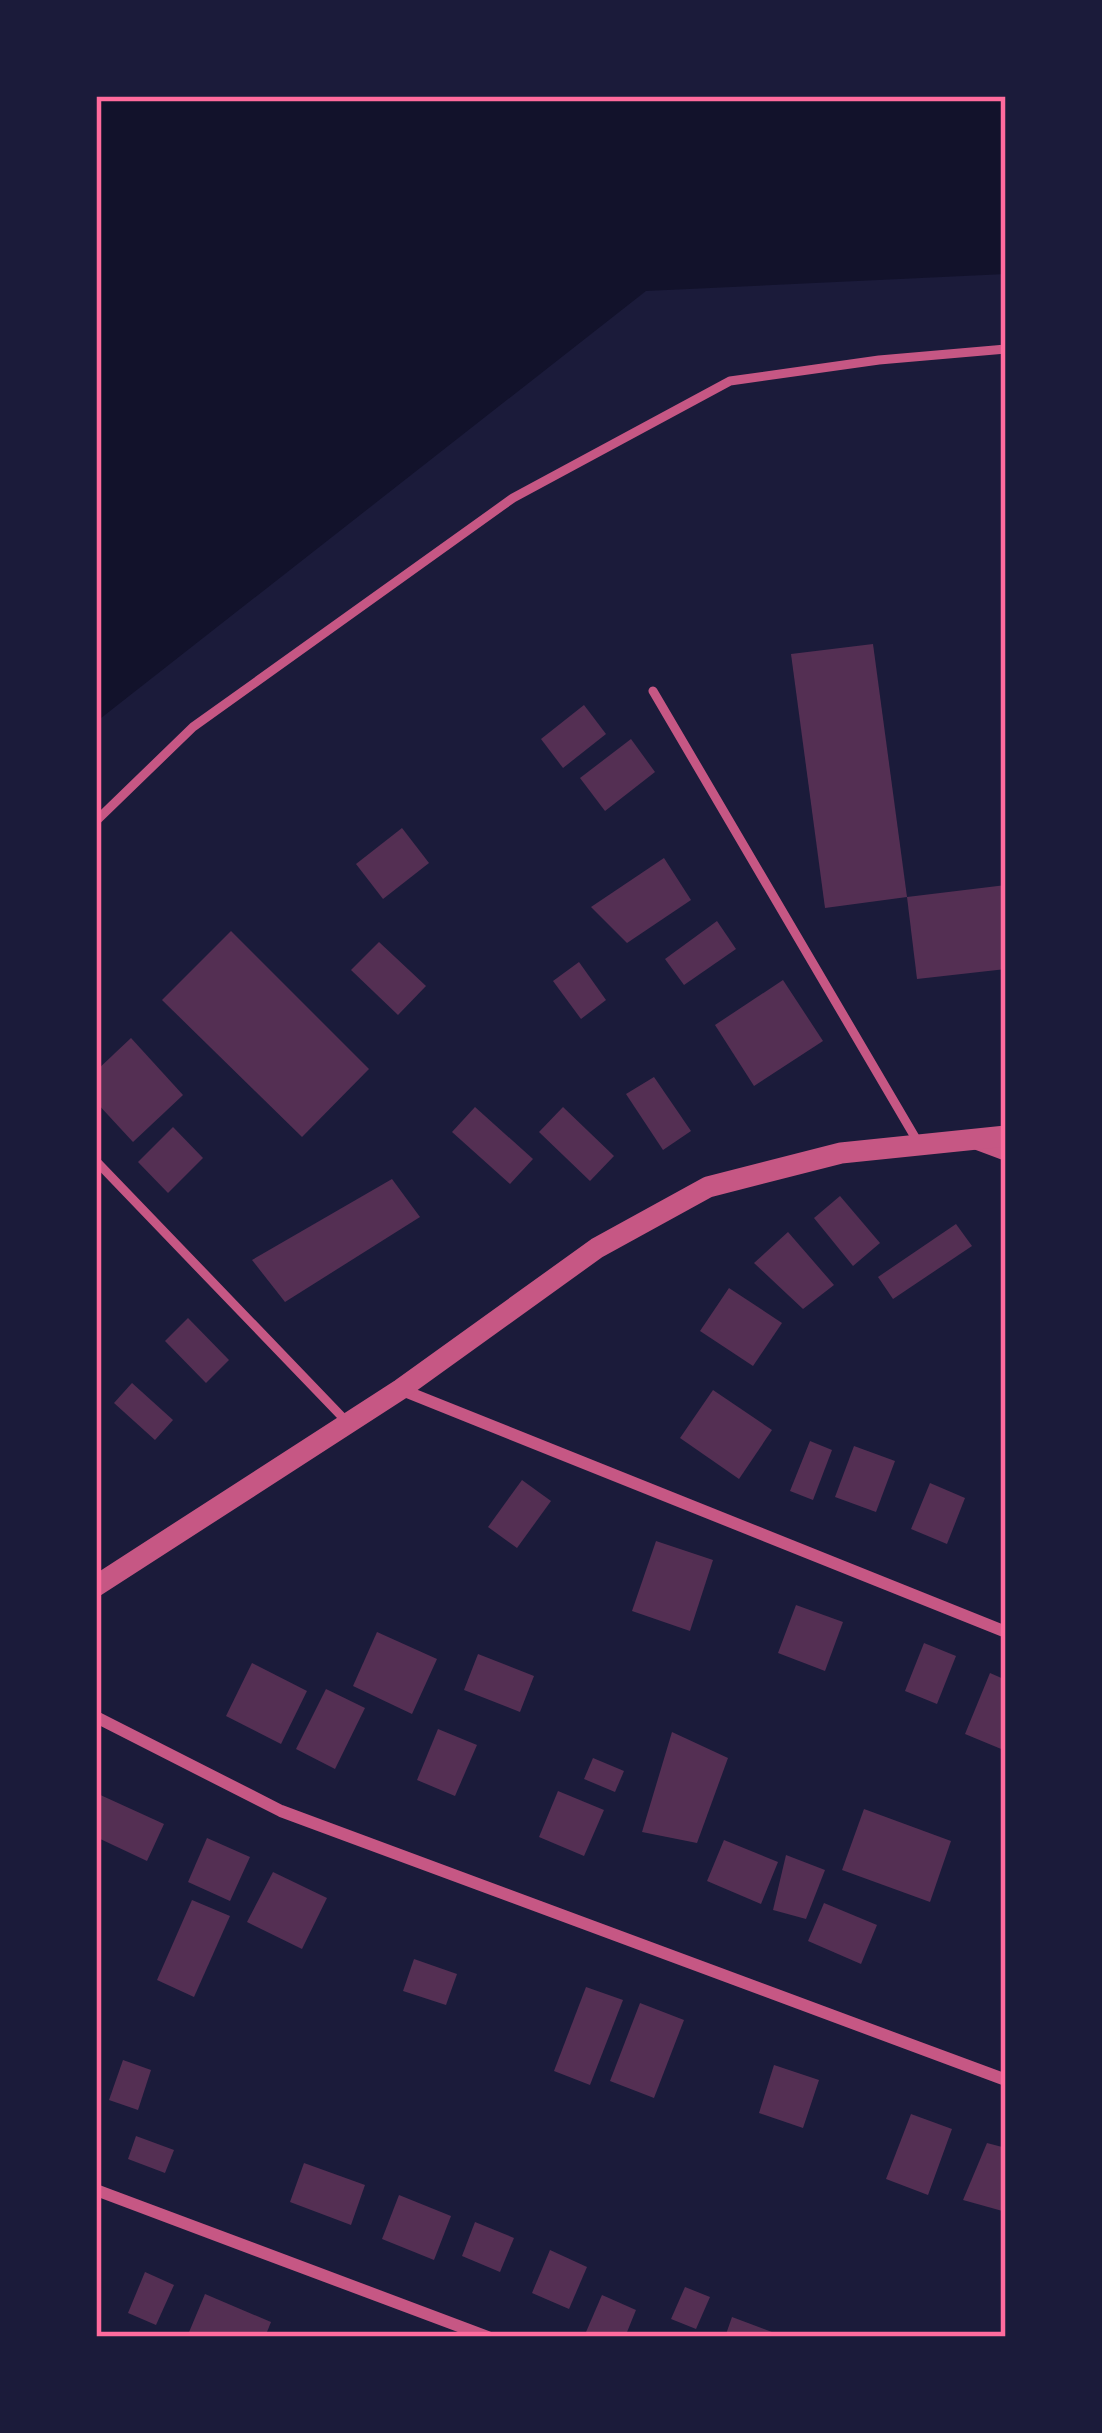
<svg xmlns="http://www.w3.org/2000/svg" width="1102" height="2433" font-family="Montserrat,sans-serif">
	<rect width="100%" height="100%" fill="#1b1b3a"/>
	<path fill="#12122b" d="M96,96H1006V274L646,291L96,722Z"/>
	<g fill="#542f53">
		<path d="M873,644L907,897L825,908L791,654Z"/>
		<path d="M584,705L606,734L563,768L541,739Z"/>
		<path d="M631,739L655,772L605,811L580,778Z"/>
		<path d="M402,828L429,863L383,899L356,864Z"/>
		<path d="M664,858L691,900L627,943L591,907Z"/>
		<path d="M1006,885V969L917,979L907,897Z"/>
		<path d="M717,921L736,949L684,985L665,959Z"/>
		<path d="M231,931L369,1069L302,1137L162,1000Z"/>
		<path d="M379,942L426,986L398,1015L351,970Z"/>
		<path d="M579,962L606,1000L581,1019L553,981Z"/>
		<path d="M783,980L823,1041L754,1086L715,1025Z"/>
		<path d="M131,1038L183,1095L133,1142L96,1102V1071Z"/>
		<path d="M654,1077L691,1131L663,1150L626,1094Z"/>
		<path d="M475,1107L533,1159L510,1184L452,1132Z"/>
		<path d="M563,1107L614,1156L590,1181L539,1132Z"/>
		<path d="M173,1127L203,1158L168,1193L138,1162Z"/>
		<path d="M392,1179L420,1217L285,1302L252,1260Z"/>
		<path d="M840,1196L880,1243L853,1266L814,1218Z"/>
		<path d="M956,1224L972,1246L893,1299L878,1277Z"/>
		<path d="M788,1232L834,1285L803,1309L754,1263Z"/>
		<path d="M729,1288L782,1323L753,1366L700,1331Z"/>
		<path d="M188,1318L229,1360L206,1383L165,1341Z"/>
		<path d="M132,1383L173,1420L155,1440L114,1403Z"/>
		<path d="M713,1390L772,1430L739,1479L680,1438Z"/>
		<path d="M810,1441L832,1450L813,1500L790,1491Z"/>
		<path d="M854,1446L895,1461L876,1512L835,1497Z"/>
		<path d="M522,1480L551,1501L517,1548L488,1527Z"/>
		<path d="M930,1483L965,1498L947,1544L911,1529Z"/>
		<path d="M656,1541L713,1560L690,1631L632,1611Z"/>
		<path d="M796,1605L843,1622L825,1671L778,1653Z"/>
		<path d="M377,1632L437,1659L412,1714L353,1686Z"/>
		<path d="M924,1643L956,1656L937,1704L905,1691Z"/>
		<path d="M478,1654L534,1676L520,1712L464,1690Z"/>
		<path d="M252,1663L307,1691L281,1744L226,1716Z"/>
		<path d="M990,1673L1006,1680V1751L965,1734Z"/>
		<path d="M326,1689L365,1708L335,1769L296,1749Z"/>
		<path d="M438,1729L477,1745L455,1796L417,1780Z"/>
		<path d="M672,1732L728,1758L697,1843L642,1832Z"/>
		<path d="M593,1758L624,1771L615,1792L584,1779Z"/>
		<path d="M558,1791L604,1810L584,1856L539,1837Z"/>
		<path d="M96,1793L164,1824L147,1861L96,1837Z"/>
		<path d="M864,1809L951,1841L930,1902L842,1870Z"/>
		<path d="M207,1838L250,1857L230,1901L188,1882Z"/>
		<path d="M724,1840L778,1862L761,1904L707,1881Z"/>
		<path d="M786,1855L825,1870L806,1919L773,1910Z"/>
		<path d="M273,1872L327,1898L302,1949L247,1922Z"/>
		<path d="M192,1900L230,1916L194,1997L157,1980Z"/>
		<path d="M824,1903L877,1925L861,1964L808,1941Z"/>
		<path d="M414,1959L457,1974L446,2005L403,1991Z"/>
		<path d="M586,1987L623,2000L590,2085L554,2071Z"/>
		<path d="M640,2003L684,2020L654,2098L610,2081Z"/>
		<path d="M123,2060L151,2070L138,2110L109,2100Z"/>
		<path d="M774,2065L819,2080L803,2128L759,2113Z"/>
		<path d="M911,2114L952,2129L928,2195L886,2179Z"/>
		<path d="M136,2136L174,2150L165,2173L128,2159Z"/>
		<path d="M987,2143L1006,2148V2212L963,2200Z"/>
		<path d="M304,2163L365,2185L351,2225L290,2202Z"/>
		<path d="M399,2195L451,2216L434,2260L382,2239Z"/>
		<path d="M475,2222L514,2238L500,2272L462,2256Z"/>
		<path d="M550,2250L587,2267L569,2309L532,2293Z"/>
		<path d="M145,2272L174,2285L156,2325L128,2313Z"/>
		<path d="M685,2287L710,2297L696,2329L671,2319Z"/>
		<path d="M205,2294L271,2322L265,2337H187Z"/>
		<path d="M602,2295L636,2310L625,2337H599L586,2332Z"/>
		<path d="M732,2317L785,2337H725Z"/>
	</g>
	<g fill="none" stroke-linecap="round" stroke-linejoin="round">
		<g stroke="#c65784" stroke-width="9">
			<path d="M653,691L919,1144"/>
			<path d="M96,821L193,727L513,498L730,381L879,360L1006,349"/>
			<path d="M96,1161L347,1422"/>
		</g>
		<g stroke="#c65784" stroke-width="12">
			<path d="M974,1143L1006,1155"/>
			<path d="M402,1390L1006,1632"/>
			<path d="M96,1717L281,1811L1006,2080"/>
			<path d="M96,2190L488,2337"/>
		</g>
		<path stroke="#c65784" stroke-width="21" d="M96,1586L401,1389L597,1248L708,1187L841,1153L1006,1136"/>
	</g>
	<rect width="1102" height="2433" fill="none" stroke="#1b1b3a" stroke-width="198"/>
	<rect x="99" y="99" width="904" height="2235" fill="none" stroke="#ff6b9d" stroke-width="4.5"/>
</svg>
